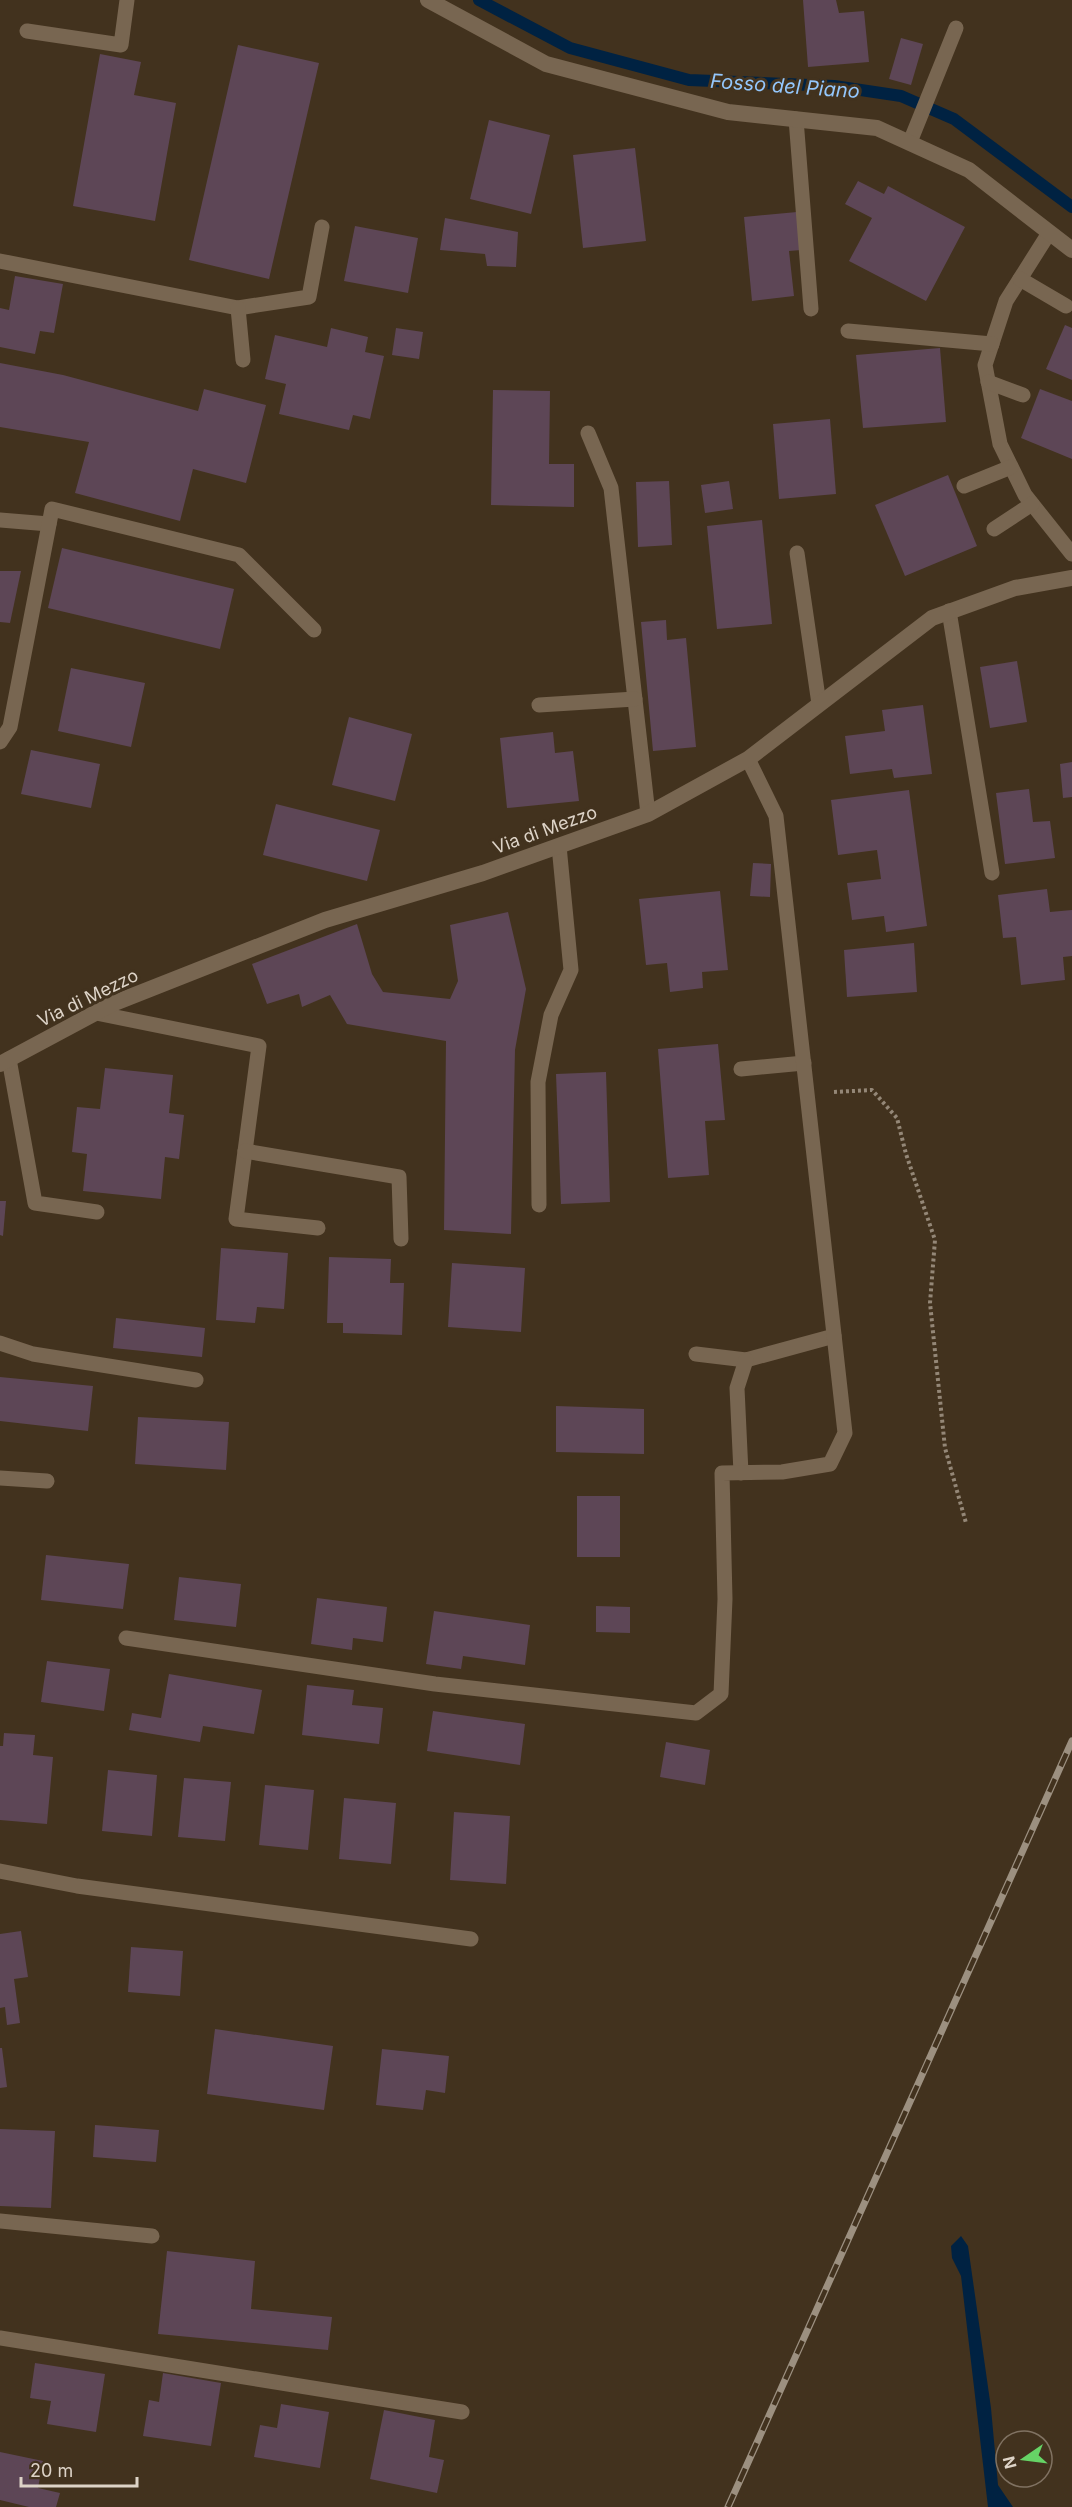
<svg xmlns="http://www.w3.org/2000/svg" width="1072" height="2507" font-family="Inter,sans-serif">
	<rect width="100%" height="100%" fill="#42321e"/>
	<path fill="#002242" d="M961,2236L968,2246L991,2408L998,2485L1013,2507H988L961,2276L952,2258L951,2246Z"/>
	<g fill="none" stroke-linecap="round" stroke-linejoin="round">
		<path stroke="#002242" stroke-width="12" d="M479,0L570,48L689,80L834,86L901,96L954,119L1072,207"/>
	</g>
	<g fill="#5d4656">
		<path d="M803,0H836L839,13L864,11L869,62L808,67Z"/>
		<path d="M901,38L923,44L911,85L889,79Z"/>
		<path d="M238,45L319,63L269,279L189,260Z"/>
		<path d="M100,54L141,62L134,95L176,103L155,221L73,206Z"/>
		<path d="M489,120L550,135L531,214L470,199Z"/>
		<path d="M635,148L646,241L583,248L573,155Z"/>
		<path d="M858,181L884,194L888,186L965,227L926,301L849,261L872,218L845,204Z"/>
		<path d="M797,212L801,250L789,251L794,296L752,301L744,217Z"/>
		<path d="M445,218L518,232L516,267L487,266L485,254L440,250Z"/>
		<path d="M355,226L418,238L408,293L344,281Z"/>
		<path d="M15,276L63,284L54,333L40,331L35,354L0,347V308L9,310Z"/>
		<path d="M1065,325L1072,328V380L1046,369Z"/>
		<path d="M331,328L368,337L365,352L384,356L370,419L353,415L349,430L279,414L286,384L265,379L275,335L327,347Z"/>
		<path d="M396,328L423,332L419,359L392,355Z"/>
		<path d="M940,348L946,422L863,428L856,355Z"/>
		<path d="M0,363L63,375L198,411L204,389L266,405L246,483L193,469L180,521L75,493L89,442L0,427Z"/>
		<path d="M1040,389L1072,401V459L1021,438Z"/>
		<path d="M493,390L550,391L549,464H574V507L491,505Z"/>
		<path d="M830,419L836,494L779,499L773,424Z"/>
		<path d="M948,475L977,546L905,576L875,505Z"/>
		<path d="M669,481L672,545L638,547L636,482Z"/>
		<path d="M729,481L733,509L705,513L701,485Z"/>
		<path d="M762,520L772,624L717,629L707,526Z"/>
		<path d="M62,548L234,589L220,649L48,608Z"/>
		<path d="M0,571H21L10,623L0,622Z"/>
		<path d="M666,620L667,640L686,638L696,747L653,751L641,622Z"/>
		<path d="M1017,661L1027,722L990,728L980,667Z"/>
		<path d="M71,668L145,683L131,747L58,731Z"/>
		<path d="M923,705L932,774L894,778L892,769L850,774L845,736L885,731L882,710Z"/>
		<path d="M349,717L412,734L395,801L332,785Z"/>
		<path d="M553,732L555,753L573,751L579,801L507,808L500,738Z"/>
		<path d="M31,750L100,764L91,808L21,794Z"/>
		<path d="M1072,762V797L1063,798L1060,764Z"/>
		<path d="M1029,789L1033,822L1050,821L1055,858L1005,864L996,793Z"/>
		<path d="M909,790L927,926L886,932L884,916L852,920L847,883L881,879L877,850L838,855L831,800Z"/>
		<path d="M276,804L380,830L367,881L263,855Z"/>
		<path d="M753,863L771,864L770,897L750,896Z"/>
		<path d="M1047,889L1050,912L1072,910V956L1063,957L1065,980L1021,985L1016,937L1003,938L998,895Z"/>
		<path d="M720,891L728,970L702,972L703,988L670,992L667,963L646,965L639,899Z"/>
		<path d="M508,912L526,989L515,1050L511,1234L444,1230L446,1041L347,1024L330,995L302,1007L299,994L267,1004L252,964L357,924L372,974L383,992L450,999L458,981L450,925Z"/>
		<path d="M914,943L917,992L847,997L844,950Z"/>
		<path d="M718,1044L725,1120L705,1121L709,1175L668,1178L658,1049Z"/>
		<path d="M105,1068L173,1075L169,1113L184,1115L179,1159L165,1157L161,1199L83,1191L87,1154L72,1152L77,1107L100,1109Z"/>
		<path d="M606,1072L610,1202L561,1204L556,1074Z"/>
		<path d="M0,1201H6L3,1236L0,1235Z"/>
		<path d="M221,1248L288,1253L284,1309L257,1307L255,1323L216,1320Z"/>
		<path d="M329,1257L391,1259L390,1283H404L402,1335L343,1333V1323H327Z"/>
		<path d="M452,1263L525,1268L521,1332L448,1327Z"/>
		<path d="M116,1318L205,1328L202,1357L113,1348Z"/>
		<path d="M0,1377L93,1386L88,1431L0,1421Z"/>
		<path d="M556,1406L644,1409V1454L556,1452Z"/>
		<path d="M138,1417L229,1422L226,1470L135,1464Z"/>
		<rect x="577" y="1496" width="43" height="61"/>
		<path d="M46,1555L129,1564L123,1609L41,1600Z"/>
		<path d="M179,1577L241,1584L236,1627L174,1620Z"/>
		<path d="M317,1598L387,1607L383,1642L353,1638L352,1650L311,1644Z"/>
		<path d="M596,1606L630,1607V1633L596,1632Z"/>
		<path d="M434,1611L530,1625L525,1665L463,1656L461,1669L426,1664Z"/>
		<path d="M47,1661L110,1669L104,1711L41,1702Z"/>
		<path d="M169,1674L262,1690L254,1734L203,1726L200,1742L129,1730L132,1713L161,1718Z"/>
		<path d="M307,1685L354,1690L352,1705L383,1708L379,1744L302,1735Z"/>
		<path d="M433,1711L525,1724L520,1765L427,1751Z"/>
		<path d="M4,1733L35,1735L33,1755L53,1757L47,1824L0,1820V1746H3Z"/>
		<path d="M666,1742L710,1750L705,1785L660,1777Z"/>
		<path d="M108,1770L157,1775L152,1836L102,1831Z"/>
		<path d="M184,1778L231,1782L225,1841L178,1837Z"/>
		<path d="M265,1785L314,1790L308,1850L259,1845Z"/>
		<path d="M344,1798L396,1803L391,1864L339,1859Z"/>
		<path d="M454,1812L510,1816L506,1884L450,1880Z"/>
		<path d="M21,1931L28,1977L14,1979L20,2023L7,2025L5,2007L0,2008V1934Z"/>
		<path d="M131,1947L183,1951L180,1996L128,1992Z"/>
		<path d="M215,2029L333,2046L324,2110L207,2094Z"/>
		<path d="M0,2048H2L7,2087L0,2088Z"/>
		<path d="M382,2049L449,2056L445,2093L426,2090L423,2110L376,2105Z"/>
		<path d="M95,2125L159,2130L156,2162L93,2157Z"/>
		<path d="M0,2129L55,2131L51,2208L0,2206Z"/>
		<path d="M167,2251L255,2261L251,2309L332,2317L328,2350L158,2334Z"/>
		<path d="M35,2363L105,2374L96,2432L47,2424L51,2401L30,2398Z"/>
		<path d="M163,2373L221,2383L211,2446L143,2436L149,2400L159,2402Z"/>
		<path d="M281,2404L329,2412L320,2468L254,2457L260,2425L277,2428Z"/>
		<path d="M384,2410L435,2420L429,2457L444,2460L437,2493L370,2479Z"/>
		<path d="M0,2452L43,2461L38,2488L60,2493L56,2507H29L0,2500Z"/>
	</g>
	<g fill="none" stroke-linecap="round" stroke-linejoin="round">
		<path stroke="#948777" stroke-width="4" stroke-dasharray="3 3" stroke-linecap="butt" d="M834,1092L872,1090L897,1118L906,1154L935,1240L930,1303L945,1448L966,1523"/>
		<g stroke="#786651" stroke-width="15">
			<path d="M27,31L121,45L127,0"/>
			<path d="M796,119L811,309"/>
			<path d="M910,142L956,28"/>
			<path d="M1049,233L1006,301L985,365L1000,444L1025,495L1072,554"/>
			<path d="M0,261L238,308L309,297L322,227"/>
			<path d="M1020,279L1066,306"/>
			<path d="M238,308L243,360"/>
			<path d="M848,331L992,344"/>
			<path d="M988,382L1023,395"/>
			<path d="M588,433L611,488L648,814"/>
			<path d="M964,486L1011,467"/>
			<path d="M0,520L49,524"/>
			<path d="M994,529L1032,504"/>
			<path d="M797,553L819,704"/>
			<path d="M949,611L992,873"/>
			<path d="M539,705L635,699"/>
			<path d="M0,742L10,727L52,509L239,555L314,630"/>
			<path d="M96,1013L259,1046L236,1219L318,1228"/>
			<path d="M9,1059L35,1203L97,1212"/>
			<path d="M741,1069L804,1063"/>
			<path d="M245,1151L399,1177L401,1239"/>
			<path d="M539,1205L538,1082L551,1015L571,970L559,846"/>
			<path d="M0,1343L33,1354L196,1380"/>
			<path d="M696,1354L746,1360L834,1336"/>
			<path d="M741,1473L737,1388L746,1360"/>
			<path d="M0,1478L47,1481"/>
			<path d="M126,1638L435,1684L696,1713L721,1694L725,1599L722,1473L782,1472L830,1464L845,1433L776,816L748,759"/>
			<path d="M0,1871L77,1886L471,1939"/>
			<path d="M0,2221L152,2236"/>
			<path d="M0,2338L462,2412"/>
		</g>
		<g stroke="#786651" stroke-width="16">
			<path d="M428,0L546,64L728,112L877,128L969,170L1072,250"/>
			<path d="M0,1064L112,1004L325,920L483,873L648,814L748,759L932,618L1015,588L1072,578"/>
		</g>
		<defs>
			<path id="rail" d="M728,2507L1072,1741"/>
		</defs>
		<use href="#rail" stroke="#9c9080" stroke-width="7"/>
		<use href="#rail" stroke="#42321e" stroke-width="4.5" stroke-dasharray="14" stroke-linecap="butt"/>
	</g>
	<g text-anchor="middle" stroke-width="6" stroke-linejoin="round" paint-order="stroke">
		<g font-size="18" fill="#ddd3c7" stroke="#42321e">
			<text transform="translate(545 830) rotate(-20)" y="6">Via di Mezzo</text>
			<text transform="translate(88 998) rotate(-26)" y="6">Via di Mezzo</text>
		</g>
		<g font-size="20" font-style="italic" fill="#94c7fc" stroke="#42321e">
			<text transform="translate(785 86) rotate(4)" y="7">Fosso del Piano</text>
		</g>
	</g>
	<g transform="translate(1024 2459) rotate(256)"><circle r="28" fill="#42321e" stroke="#807262" stroke-width="1.5"/>
	<path d="M0-4.5L10 22L0 15L-10 22Z" fill="#66d466"/>
	<text y="-9" font-size="16" font-weight="bold" text-anchor="middle" fill="#ddd3c7">N</text>
	</g>
	<path d="M21 2477v9h116v-9" fill="none" stroke="#ddd3c7" stroke-width="3"/>
	<text x="30" y="2477" font-size="18" fill="#ddd3c7" stroke="#42321e" stroke-width="4.5" paint-order="stroke">20 m</text>
</svg>
